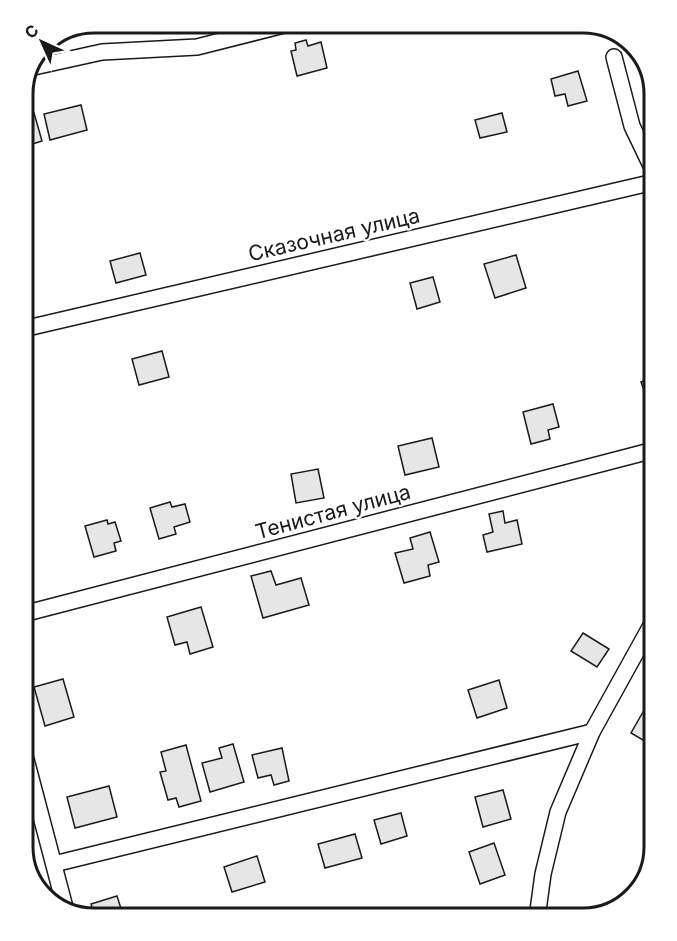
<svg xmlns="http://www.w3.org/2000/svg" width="677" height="941" font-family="Inter,sans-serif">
	<defs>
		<pattern id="forest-firs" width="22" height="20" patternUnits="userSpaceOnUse" patternTransform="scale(1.5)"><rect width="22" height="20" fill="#ededed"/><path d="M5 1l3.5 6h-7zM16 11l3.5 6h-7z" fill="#cbcbcb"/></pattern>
	</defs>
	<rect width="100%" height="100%" fill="#fff"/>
	<path fill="url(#forest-firs)" stroke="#6a6a6a" stroke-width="1.5" d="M23,808L41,892C20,871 23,836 23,808Z"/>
	<g fill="#e6e6e6" stroke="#1a1a1a" stroke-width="1.5">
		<path d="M306,40L308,46L321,42L327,68L297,76L291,51L296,50L295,43Z"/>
		<path d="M578,71L587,101L568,106L565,94L555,96L551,79Z"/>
		<path d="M81,105L87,130L50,140L44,114Z"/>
		<path d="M34,113L42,141L23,147V116Z"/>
		<path d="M502,113L507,132L480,138L475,120Z"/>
		<path d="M140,253L146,275L116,283L110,261Z"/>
		<path d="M516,255L526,288L495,298L484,264Z"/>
		<path d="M433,277L440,302L417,309L410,283Z"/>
		<path d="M162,351L169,377L139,385L132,359Z"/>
		<path d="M654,377V400L648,402L641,382Z"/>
		<path d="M553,404L559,427L548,430L550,439L531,444L523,412Z"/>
		<path d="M432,438L439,467L405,475L398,446Z"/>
		<path d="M318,469L324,498L296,503L291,474Z"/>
		<path d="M170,502L172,507L185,504L190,522L174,527L176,534L159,539L150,508Z"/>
		<path d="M503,511L505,523L517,520L522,544L487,552L483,535L493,532L489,514Z"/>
		<path d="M107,520L108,524L115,522L121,541L114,543L116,551L94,557L85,526Z"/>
		<path d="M430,532L439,562L428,565L430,576L404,583L395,553L413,549L410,538Z"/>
		<path d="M271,571L276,585L301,578L309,605L263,618L251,576Z"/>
		<path d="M201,607L213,647L190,654L187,642L175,645L167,617Z"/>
		<path d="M583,633L609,649L597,667L571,651Z"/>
		<path d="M63,679L74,717L45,726L34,687Z"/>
		<path d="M499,680L507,708L477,718L468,690Z"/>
		<path d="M647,705L654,710V732L648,743L631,733Z"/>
		<path d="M233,744L244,782L210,792L202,763L222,758L219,748Z"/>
		<path d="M186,745L201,801L179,807L176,798L168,800L160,772L166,771L161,752Z"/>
		<path d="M282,748L289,781L274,785L271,775L258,778L252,755Z"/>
		<path d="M109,786L117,817L75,828L67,797Z"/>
		<path d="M503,790L511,819L483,827L475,797Z"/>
		<path d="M401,813L407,836L381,844L374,820Z"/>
		<path d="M355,834L362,858L325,868L318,844Z"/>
		<path d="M494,843L505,875L480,884L469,852Z"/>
		<path d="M257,856L265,882L232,892L224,867Z"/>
		<path d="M117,896L124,918H96L91,904Z"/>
	</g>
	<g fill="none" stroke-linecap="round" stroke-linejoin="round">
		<defs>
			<g id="minor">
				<path d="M614,57L632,126L654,172"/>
				<path d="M34,67L102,52L197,47L292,23"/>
				<path d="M23,329L654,182"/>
				<path d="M23,614L654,450"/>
				<path d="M23,748L66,911"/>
				<path d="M54,864L592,732"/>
				<path d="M537,918L543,874L558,812L592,732L654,620"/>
			</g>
		</defs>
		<use href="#minor" stroke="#1a1a1a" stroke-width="18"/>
		<use href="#minor" stroke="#fff" stroke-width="15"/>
	</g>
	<g text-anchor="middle" stroke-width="4.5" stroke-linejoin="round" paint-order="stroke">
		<g font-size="21" fill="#1a1a1a" stroke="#fff">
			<text transform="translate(334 235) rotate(-13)" y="7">Сказочная улица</text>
			<text transform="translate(333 512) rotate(-15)" y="7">Тенистая улица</text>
		</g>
	</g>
	<path d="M0 0H677V941H0ZM94 33H583A61 61 0 0 1 644 94V847A61 61 0 0 1 583 908H94A61 61 0 0 1 33 847V94A61 61 0 0 1 94 33Z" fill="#fff" fill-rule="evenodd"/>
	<path fill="none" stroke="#1a1a1a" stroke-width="3" d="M94 33H583A61 61 0 0 1 644 94V847A61 61 0 0 1 583 908H94A61 61 0 0 1 33 847V94A61 61 0 0 1 94 33Z"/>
	<g transform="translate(42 42) rotate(315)" stroke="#ffffff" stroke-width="4.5" paint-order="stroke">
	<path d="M0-4.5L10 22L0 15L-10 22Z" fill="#1a1a1a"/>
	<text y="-9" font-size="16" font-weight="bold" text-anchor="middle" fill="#1a1a1a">С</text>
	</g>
</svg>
